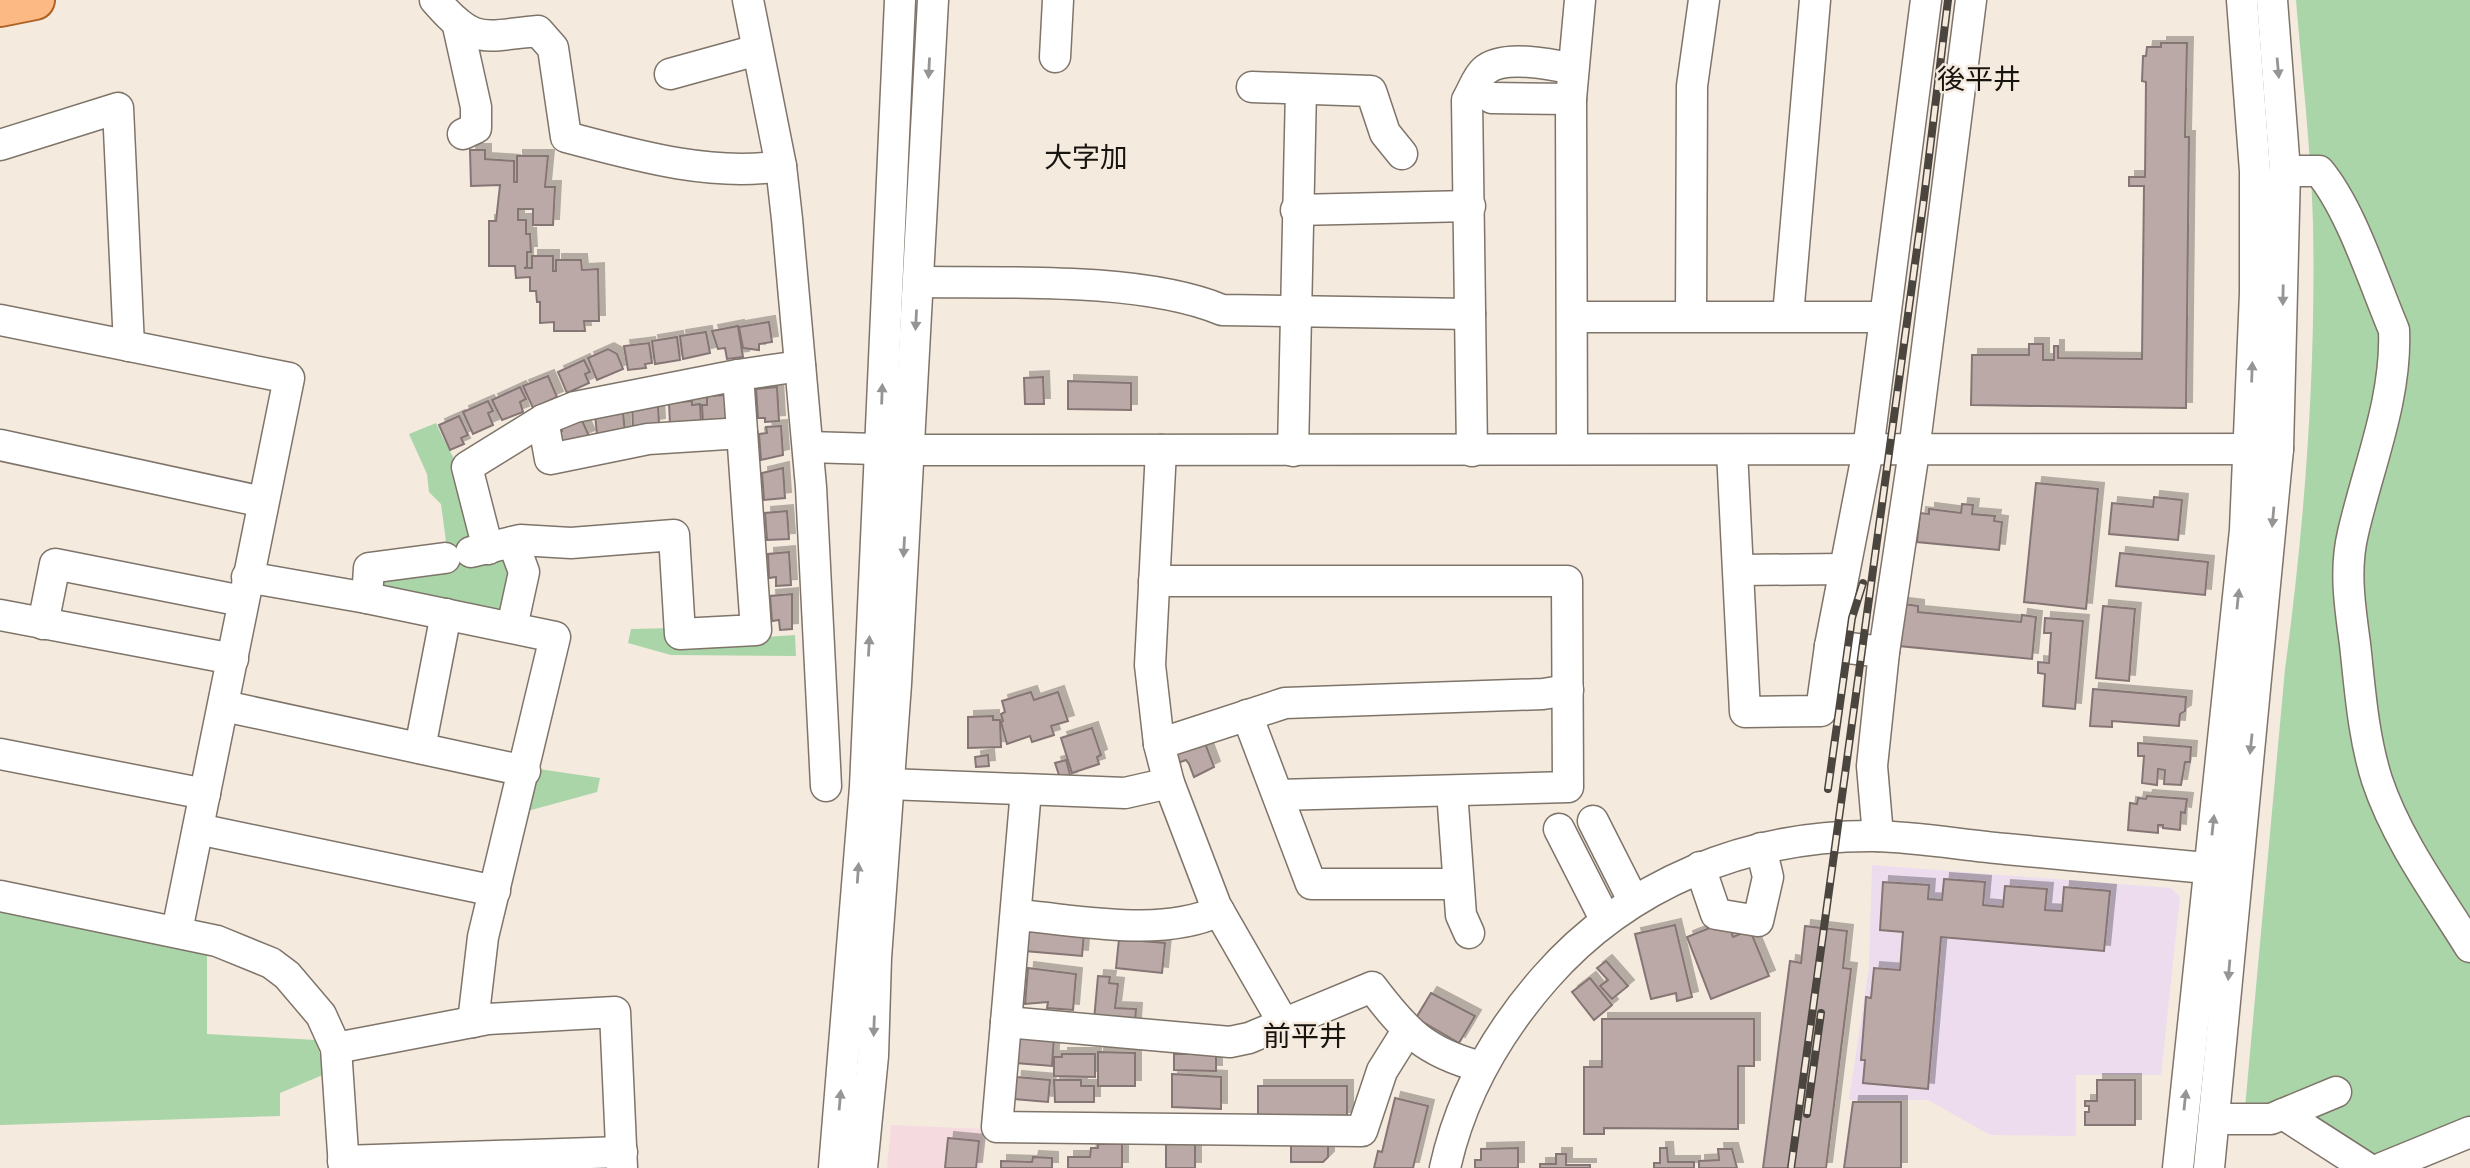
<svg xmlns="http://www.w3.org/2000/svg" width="2470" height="1168" font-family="Jost,'Noto Sans JP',sans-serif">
	<defs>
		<filter id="shadow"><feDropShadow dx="6" dy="-6" stdDeviation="0" flood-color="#0004"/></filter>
	</defs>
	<rect width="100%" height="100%" fill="#f5eade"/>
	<path fill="#f5dbdf" d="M891,1125L984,1129L980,1168H887Z"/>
	<path fill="#eddcee" d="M1872,865L2171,888L2180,897L2161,1075H2076V1136L1990,1135L1928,1100H1849L1869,967Z"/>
	<g fill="#aad5a9">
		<path d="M2296,0H2470V1119L2374,1160L2245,1108L2285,669C2305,522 2316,371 2313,223C2311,149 2302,74 2296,0Z"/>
		<path d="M436,423C459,475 495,519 516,571L501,616L377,592L374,575L447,549L441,504L429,492L427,474L409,434Z"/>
		<path d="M672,628L765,637L795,635L796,656L671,655L628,643L631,629Z"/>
		<path d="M532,768L600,778L597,792L524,812Z"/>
		<path d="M0,908L207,952V1034L316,1040L325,1074L280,1093V1116L0,1125Z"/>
	</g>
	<g fill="#bba9a8" stroke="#857574" stroke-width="2" filter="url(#shadow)">
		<path d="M2161,43H2187L2185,137H2189L2186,408L1971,405L1972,355H2029V344H2043V360H2054V346H2058V358L2142,359L2144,186H2129V177H2145L2146,82L2142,81L2143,56H2146L2147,47H2161Z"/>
		<path d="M470,150H485V159L514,161V182H517V156H548L545,187H555L553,225H533V209H518V220H526V234H530L531,252H527V267L524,268H532V256H553V271H556V260H581L582,270L598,269L599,321H584L585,331H554V322L540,323V302H537L536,291H530V277L516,278L515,266H489V221H496L500,185L471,186Z"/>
		<path d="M769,322L772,342L759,344V350L743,348L739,327Z"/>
		<path d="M738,326L743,357L727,359L725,348L718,349L712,331Z"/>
		<path d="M706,332L710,353L683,359L680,336Z"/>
		<path d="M677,337L680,360L655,364L652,341Z"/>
		<path d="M649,343L652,363L645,364L646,368L628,370L624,346Z"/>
		<path d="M608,349L617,354L623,369L597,380L588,358Z"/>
		<path d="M584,360L590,372L585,374L589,383L567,393L558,372Z"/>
		<path d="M548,376L557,397L533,408L523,386Z"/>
		<path d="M1043,377L1044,404H1025L1024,378Z"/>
		<path d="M1068,381L1131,383V410L1068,409Z"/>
		<path d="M520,387L526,399L520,402L523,412L502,420L492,400Z"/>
		<path d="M777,387L779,421L765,422V418H758L756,389Z"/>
		<path d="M729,395L733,417H726V424L703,423L702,405H707V396Z"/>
		<path d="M488,401L493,411L488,413L493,425L473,434L463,412Z"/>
		<path d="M692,401V405L700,404L701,422L670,424L669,403Z"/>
		<path d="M632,404L658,406L659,424L633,429Z"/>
		<path d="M623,412L625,433L597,435L595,414Z"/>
		<path d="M459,416L468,435L461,438L464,444L450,450L439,425Z"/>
		<path d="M580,416L589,436L560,448L555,434L562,431L560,426Z"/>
		<path d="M781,426L783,455L761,460L759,434L767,433L766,427Z"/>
		<path d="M783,468L785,498L764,500L762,473Z"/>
		<path d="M2036,483L2098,489L2086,609L2024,602Z"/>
		<path d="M2154,497L2182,500L2178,540L2109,534L2112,503L2153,507Z"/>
		<path d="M1962,504L1973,505L1972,514L1995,516L1994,521L2002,522L1999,550L1917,542L1920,513L1929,514V509L1961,513Z"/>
		<path d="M787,511L789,539L767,540L765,513Z"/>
		<path d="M789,552L791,585L776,586V577L769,578L768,554Z"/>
		<path d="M2120,553L2208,562L2205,595L2116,586Z"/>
		<path d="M792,594V629L780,630L779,620L772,621L770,596Z"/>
		<path d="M1903,604L1918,606V612L2021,622L2022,615L2036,617L2032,659L1899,646Z"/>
		<path d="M2103,606L2135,609L2129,681L2096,678Z"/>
		<path d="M2045,618L2083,621L2075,709L2043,706L2045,674L2038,673V662L2049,663L2051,633H2044Z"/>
		<path d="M2093,689L2186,697L2185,711L2180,714L2179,726L2112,721V727L2090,726Z"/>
		<path d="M1031,692L1034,700L1058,692L1068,721L1051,726L1054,735L1032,742L1030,736L1007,744L1001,722L1003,721L1001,714L1005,712L1002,701Z"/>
		<path d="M993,716V720H1000L1001,747L968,748V717Z"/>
		<path d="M1092,728L1101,755L1097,757L1099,764L1072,773L1061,738Z"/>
		<path d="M1205,743L1214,767L1194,777L1189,764L1186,760L1178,763L1175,754Z"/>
		<path d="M2138,743L2191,747L2190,762H2185L2181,785L2164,784L2165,770L2158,769L2157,785L2142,783L2144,756H2138Z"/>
		<path d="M988,755L989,766L976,767L975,757Z"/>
		<path d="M1066,760L1071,778L1061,781L1055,763Z"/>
		<path d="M2147,796L2187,799L2185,813L2181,812L2180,830L2163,828V825H2158V833L2128,830L2130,803L2137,804L2138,798L2146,799Z"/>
		<path d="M1944,879L1985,882L1983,905L2003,907L2005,886L2047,889L2045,910L2062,911L2064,887L2110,891L2104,951L1941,937L1928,1089L1863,1083L1865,1060H1861L1866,997L1871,998L1874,968L1900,970L1903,932L1880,930L1883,882L1929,885L1928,899L1942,900Z"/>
		<path d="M1727,921L1733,937L1750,930L1769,976L1711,999L1687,937Z"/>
		<path d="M1675,925L1692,997L1677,1001L1676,993L1651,999L1635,934Z"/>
		<path d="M1805,926L1847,931L1843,968L1851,969L1826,1168H1763L1790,961L1801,963Z"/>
		<path d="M1027,928L1084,933L1082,956L1025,951Z"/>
		<path d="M1119,939L1165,943L1162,973L1116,968Z"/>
		<path d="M1606,961L1628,986L1612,999L1600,986L1608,980L1597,968Z"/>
		<path d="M1028,968L1076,974L1073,1010L1047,1008L1048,1002L1025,1004Z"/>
		<path d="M1098,976L1110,977L1109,983L1118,984L1115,1008L1136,1009L1135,1024L1094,1020Z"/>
		<path d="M1590,978L1612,1005L1594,1020L1572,992Z"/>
		<path d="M1431,993L1475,1016L1459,1043L1416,1018Z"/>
		<path d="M1602,1019H1754V1066H1738V1129L1604,1128V1134H1584V1067H1602Z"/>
		<path d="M1018,1035L1054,1038L1052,1066L1016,1063Z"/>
		<path d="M1098,1052L1135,1053V1086H1098Z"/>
		<path d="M1062,1054H1095V1077L1054,1076V1057H1062Z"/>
		<path d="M1174,1054H1216V1071L1174,1070Z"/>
		<path d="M1172,1074L1221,1077V1109L1172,1107Z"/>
		<path d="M1016,1077L1050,1080L1048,1102L1014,1099Z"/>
		<path d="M1054,1080H1081V1086H1094V1102H1055Z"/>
		<path d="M2097,1080H2135V1125H2085V1112H2089V1106H2085V1101H2097Z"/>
		<path d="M1258,1086H1347V1118L1258,1117Z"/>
		<path d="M1395,1098L1428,1106L1413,1168H1374L1378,1151L1382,1152Z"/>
		<path d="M1853,1102H1901V1168H1844Z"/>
		<path d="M948,1138L979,1141L976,1168H945Z"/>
		<path d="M1291,1143H1328V1157L1323,1162H1291Z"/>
		<path d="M1098,1144H1122V1168H1068V1157H1090L1091,1148H1098Z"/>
		<rect x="1166" y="1144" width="29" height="24"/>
		<path d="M1518,1148V1168H1475V1160H1481V1149Z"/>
		<path d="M1660,1148H1667L1668,1162H1694V1168H1654V1163H1660Z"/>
		<path d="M1718,1149H1732L1737,1168H1699V1161L1719,1160Z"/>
		<path d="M1556,1154H1566V1165H1590V1168H1540V1164H1556Z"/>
		<path d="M1033,1157L1052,1158V1168H1001V1161L1032,1162Z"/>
	</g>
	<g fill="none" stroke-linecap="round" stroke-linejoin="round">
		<defs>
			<g id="minor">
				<path d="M435,0C475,46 482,36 538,31L553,48L566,137C634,155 710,177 781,166"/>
				<path d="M748,0L781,166L787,219L811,487L826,786"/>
				<path d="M458,26L476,107V128L463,134"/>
				<path d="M1055,57L1058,0"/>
				<path d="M670,74L757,50"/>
				<path d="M1252,87L1371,91L1385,133L1402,154"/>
				<path d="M1492,98L1571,99"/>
				<path d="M0,145L118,108L129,346"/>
				<path d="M2285,171H2319C2351,209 2374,283 2394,330C2397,399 2368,467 2353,533C2344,570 2350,607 2355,644C2360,689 2363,736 2377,780C2397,840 2437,894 2470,947"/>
				<path d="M1296,210L1470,206"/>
				<path d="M918,282C1006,283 1143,277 1222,310L1470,314"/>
				<path d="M1691,316L1692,86L1704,0"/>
				<path d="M1788,316L1815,0"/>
				<path d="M1573,317H1883"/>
				<path d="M0,320L289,378L177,931"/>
				<path d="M543,420L550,459L648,439L742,433"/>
				<path d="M0,445L263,502"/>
				<path d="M808,447L909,450L2278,449"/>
				<path d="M1572,449L1571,99L1580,0"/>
				<path d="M1293,451L1301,89"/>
				<path d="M1472,451L1467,100C1472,92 1477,77 1484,71C1502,54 1551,64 1573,69"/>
				<path d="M1732,451L1745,712L1821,711L1830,646L1868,450L1926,0"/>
				<path d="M488,549L467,467L543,420L575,407L738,375"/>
				<path d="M471,552L520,540L571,543L674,535L680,634L756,630L738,375L800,366"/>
				<path d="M445,558L369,568L367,598L555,637L483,937L473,1022"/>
				<path d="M1740,570L1844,569"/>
				<path d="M247,577L367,598"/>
				<path d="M1154,581H1567L1568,787L1278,795"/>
				<path d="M0,615L233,659"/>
				<path d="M43,624L55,564L242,601"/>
				<path d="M512,627L524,572L513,542"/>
				<path d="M1830,646L1884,652"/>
				<path d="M224,706L525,771"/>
				<path d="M1247,715L1311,884H1458"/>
				<path d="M1159,744L1150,665L1161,450"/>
				<path d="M420,748L446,614"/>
				<path d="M0,754L205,794"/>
				<path d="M888,784L1125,793L1169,783"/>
				<path d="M1026,790L997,1127L1362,1131L1382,1071L1407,1031"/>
				<path d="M1452,791L1461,915L1469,933"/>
				<path d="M1593,821L1633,900"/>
				<path d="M198,829L495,891"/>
				<path d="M1559,829L1605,919"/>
				<path d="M1878,836L1872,766L1884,652L1914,451L1971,0"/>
				<path d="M1700,867L1716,914L1758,921L1768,877L1761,848"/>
				<path d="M0,896L217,941L271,963L287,975L321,1015L336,1048L344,1168"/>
				<path d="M1016,915C1080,920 1160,938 1219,911"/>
				<path d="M1006,1022L1230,1042L1249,1038L1372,987C1406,1032 1425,1052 1481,1067"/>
				<path d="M1284,1024L1216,906L1169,783L1159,744L1285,703L1543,694L1568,690"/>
				<path d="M336,1048L488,1019L615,1012L622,1168"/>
				<path d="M2283,1114L2367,1168"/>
				<path d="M2214,1119H2271L2336,1092"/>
				<path d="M343,1161L622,1152"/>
				<path d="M834,1168L865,787L900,0"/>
				<path d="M862,1168L873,1056L876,958L896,684L933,0"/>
				<path d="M1445,1168C1461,1095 1496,1034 1545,978C1628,883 1748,835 1874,836C1918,837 1962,845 2006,849C2080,856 2154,863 2227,870"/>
				<path d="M2178,1168L2245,530L2255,293V171L2242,0"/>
				<path d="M2209,1168L2278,449L2285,171L2272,0"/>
				<path d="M2382,1168L2470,1132"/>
			</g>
			<path id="major" d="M0,7L35,0"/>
		</defs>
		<use href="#minor" stroke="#7e7469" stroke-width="33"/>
		<use href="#major" stroke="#ac6125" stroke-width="42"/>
		<use href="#minor" stroke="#fff" stroke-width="30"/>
		<use href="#major" stroke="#fdb983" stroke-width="38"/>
		<defs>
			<g id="rail">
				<path d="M1828,789L1852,618L1863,583"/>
				<path d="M1807,1114L1821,1013"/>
				<path d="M1791,1168L1924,198L1948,0"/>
			</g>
		</defs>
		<use href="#rail" stroke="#4a453f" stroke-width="8"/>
		<use href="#rail" stroke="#f5eade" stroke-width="5" stroke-dasharray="16" stroke-linecap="butt"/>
	</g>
	<defs><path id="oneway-solid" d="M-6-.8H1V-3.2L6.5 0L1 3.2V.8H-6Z" transform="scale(1.75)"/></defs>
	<g fill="#979593">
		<use href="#oneway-solid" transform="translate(929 68) rotate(93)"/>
		<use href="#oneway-solid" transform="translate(2278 68) rotate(85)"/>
		<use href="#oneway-solid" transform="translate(2283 295) rotate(91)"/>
		<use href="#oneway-solid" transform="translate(916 320) rotate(93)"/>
		<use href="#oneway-solid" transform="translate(2252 372) rotate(-88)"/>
		<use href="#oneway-solid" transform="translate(882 394) rotate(-88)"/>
		<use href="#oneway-solid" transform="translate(2273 517) rotate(95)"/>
		<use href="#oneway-solid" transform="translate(904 547) rotate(93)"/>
		<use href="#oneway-solid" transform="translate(2238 599) rotate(-84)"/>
		<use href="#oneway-solid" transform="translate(869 646) rotate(-87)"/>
		<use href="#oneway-solid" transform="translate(2251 744) rotate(96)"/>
		<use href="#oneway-solid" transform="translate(2213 825) rotate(-84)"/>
		<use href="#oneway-solid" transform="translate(858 873) rotate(-86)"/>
		<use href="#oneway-solid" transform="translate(2229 970) rotate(95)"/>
		<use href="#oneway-solid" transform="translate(874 1026) rotate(92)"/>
		<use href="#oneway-solid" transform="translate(840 1100) rotate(-85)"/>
		<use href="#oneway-solid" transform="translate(2185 1100) rotate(-84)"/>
	</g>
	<g text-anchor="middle" stroke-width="5" stroke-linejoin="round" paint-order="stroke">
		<g font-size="28" fill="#181410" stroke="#f5eade">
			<text x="1979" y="89">後平井</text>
			<text x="1086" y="167">大字加</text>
			<text x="1305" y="1046">前平井</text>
		</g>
	</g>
</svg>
